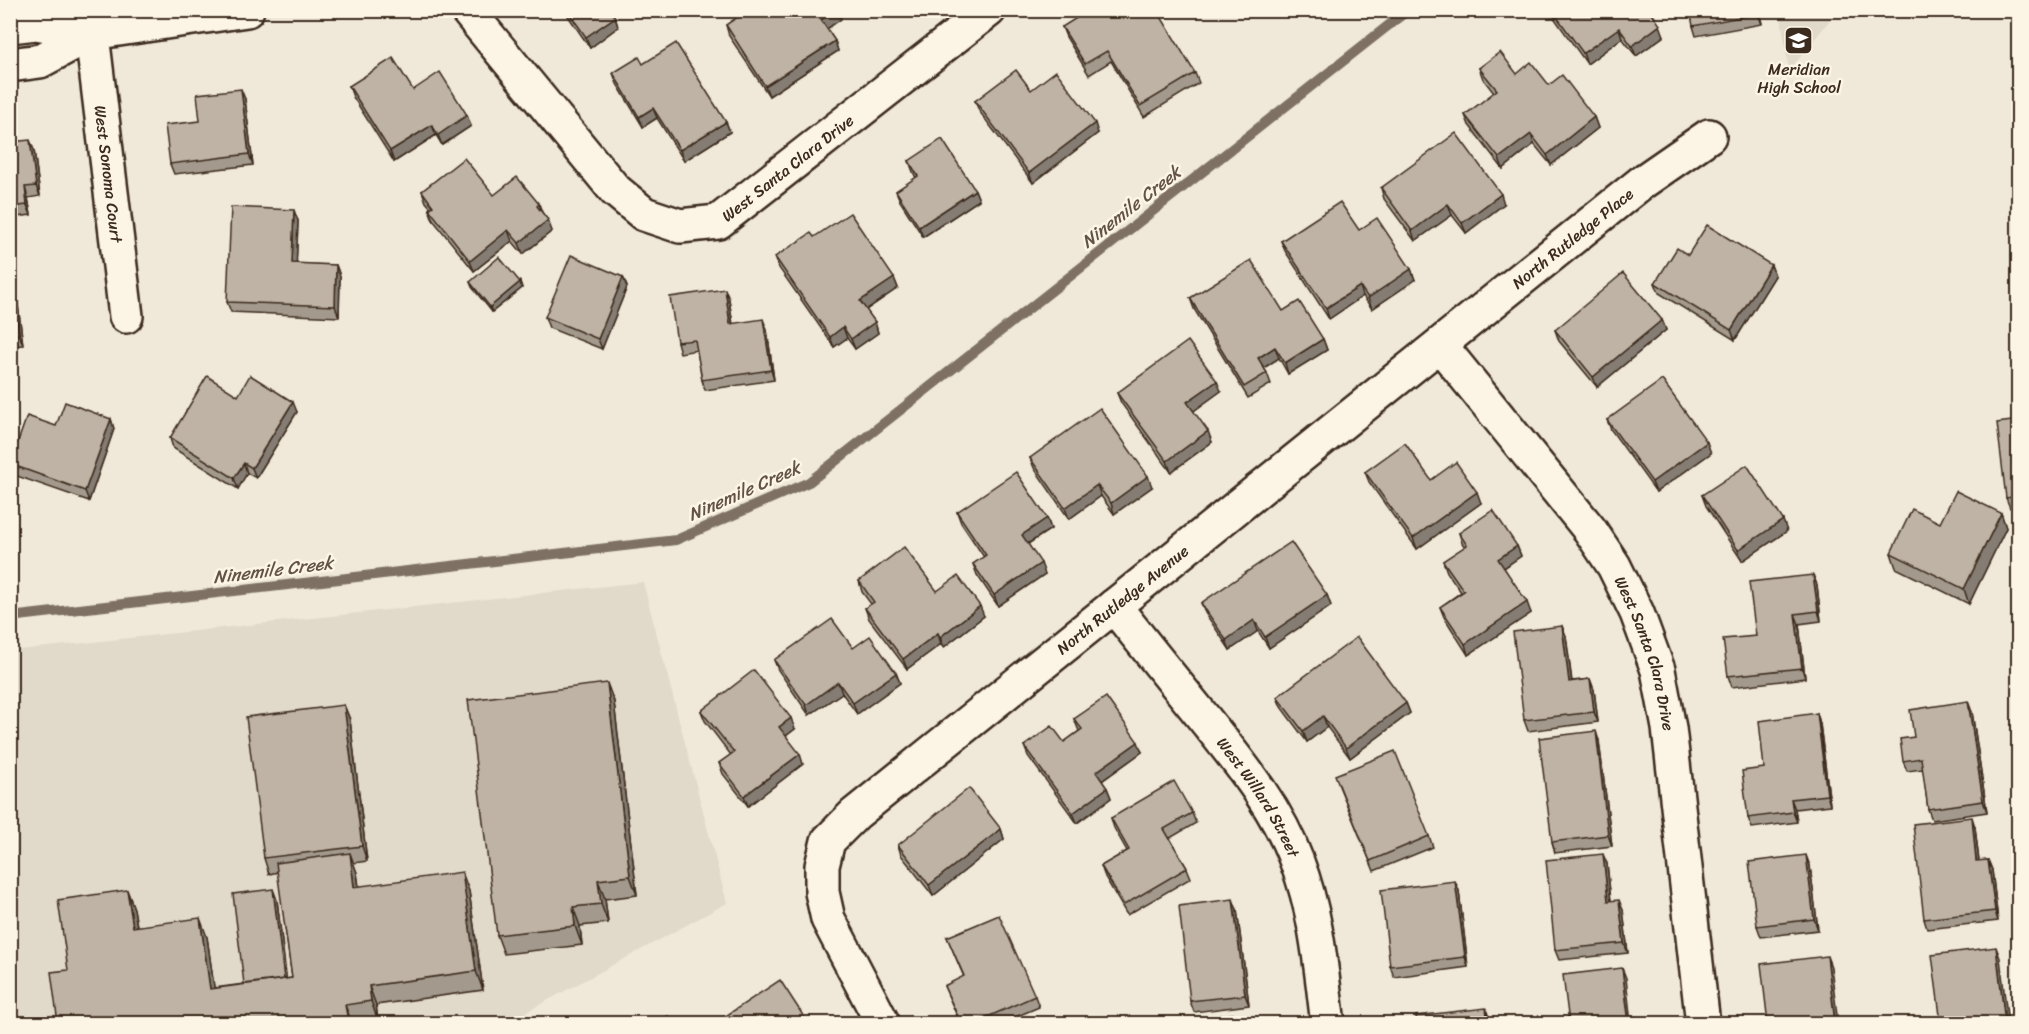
<svg xmlns="http://www.w3.org/2000/svg" width="2029" height="1034" font-family="Sriracha,sans-serif">
	<rect width="100%" height="100%" fill="#f0e9d9"/>
	<filter id="ink" filterUnits="userSpaceOnUse"><feTurbulence type="fractalNoise" baseFrequency=".0167" numOctaves="2"/><feDisplacementMap in="SourceGraphic" scale="12" xChannelSelector="R" yChannelSelector="G"/><feConvolveMatrix kernelMatrix="1 2 1 2 8 2 1 2 1" color-interpolation-filters="sRGB"/></filter>
	<g filter="url(#ink)">
		<g fill="#e1d9c9">
			<path d="M1780,11H1837L1789,71Z"/>
			<path d="M643,582L727,903L506,1023H11L10,651Z"/>
		</g>
		<g fill="none" stroke-linecap="round" stroke-linejoin="round">
			<path stroke="#7e7163" stroke-width="10" d="M10,617L676,540L809,482L1408,10"/>
			<defs>
				<g id="minor">
					<path id="s1" d="M89,10L126,316"/>
					<path id="s2" d="M467,10L615,190L644,214L680,226L718,222L989,10"/>
					<path d="M10,26L36,23L92,33L247,10"/>
					<path d="M10,65L40,61L92,33"/>
					<path id="s3" d="M1440,345L1590,530L1614,566L1637,613L1658,670L1669,728L1703,1024"/>
					<path id="s4" d="M1114,606C1143,643 1173,680 1203,717C1239,762 1277,807 1297,862C1317,914 1321,969 1328,1024"/>
					<path id="s5" d="M883,1024L828,919L822,892V866L828,841L855,814L1641,183L1709,136"/>
				</g>
			</defs>
			<use href="#minor" stroke="#3b2a1e" stroke-width="38"/>
			<use href="#minor" stroke="#fcf5e5" stroke-width="33"/>
		</g>
		<g fill="#a39a8d" stroke="#3b2a1e" stroke-width="1.5">
			<path d="M564,10H610L615,17L618,27L590,48Z"/>
			<path d="M748,10H838L841,19L827,29L835,41L838,51L769,96L729,36L726,25Z"/>
			<path d="M1552,10H1650L1664,36L1636,56L1622,38L1587,64L1555,19Z"/>
			<path d="M1759,10L1762,24L1696,36L1693,26Z"/>
			<path d="M1062,27L1195,73L1199,83L1144,117L1111,61L1089,75L1066,37Z"/>
			<path d="M643,64L726,122L730,132L684,161L657,118L643,127L617,84L613,73Z"/>
			<path d="M1479,68L1517,74L1549,85L1594,117L1598,128L1551,165L1534,144L1503,169L1469,125L1465,115L1494,93L1483,79Z"/>
			<path d="M349,86L413,90L471,126L442,145L436,135L394,162L353,97Z"/>
			<path d="M245,99L253,165L174,174L170,164L200,121Z"/>
			<path d="M975,101L1098,133L1033,183L979,111Z"/>
			<path d="M10,142L34,150L40,196L28,198L31,215L10,218Z"/>
			<path d="M909,161L975,190L979,200L923,237L900,201L896,191L916,178L913,172Z"/>
			<path d="M1381,188L1504,204L1466,233L1452,215L1415,241L1384,199Z"/>
			<path d="M422,191L494,195L539,204L542,212L552,231L523,254L512,241L474,271L433,220L429,209L431,208L426,202Z"/>
			<path d="M298,221L296,264L336,265L340,276L339,317L231,312L227,302Z"/>
			<path d="M1359,230L1411,269L1415,280L1372,309L1363,296L1329,319L1285,251L1281,241Z"/>
			<path d="M814,237L894,278L898,288L866,310L875,322L878,333L855,349L847,338L834,347L779,268L775,257Z"/>
			<path d="M1688,255L1771,265L1775,276L1735,340L1659,293L1655,283Z"/>
			<path d="M10,270L15,281L23,345L10,346Z"/>
			<path d="M623,277L627,287L602,349L549,328L545,317Z"/>
			<path d="M470,282H520L522,288L492,312L472,287Z"/>
			<path d="M1190,298L1283,311L1323,339L1327,350L1288,374L1279,358L1264,368L1267,373L1271,384L1248,398L1194,309Z"/>
			<path d="M729,299L733,324L767,330L774,380L705,390L702,380L697,350L680,353L677,342Z"/>
			<path d="M1662,320L1666,330L1597,387L1559,341L1555,330Z"/>
			<path d="M1221,391L1193,411L1212,442L1171,472L1121,403L1117,393Z"/>
			<path d="M238,396L297,412L256,478L247,473L238,489L173,448L170,438Z"/>
			<path d="M111,419L114,429L89,501L14,475L10,463L56,426Z"/>
			<path d="M1607,420L1711,453L1656,492L1611,430Z"/>
			<path d="M2019,420V507L2010,508L2006,498Z"/>
			<path d="M1030,458L1152,487L1114,514L1101,496L1069,519L1034,468Z"/>
			<path d="M1365,472L1431,480L1481,503L1417,549L1369,482Z"/>
			<path d="M1702,495L1787,531L1742,561L1706,506Z"/>
			<path d="M957,512L1047,518L1051,529L1028,544L1045,574L998,606L977,575L973,564L984,557L961,523Z"/>
			<path d="M2001,513L2006,528L1969,604L1896,568L1891,553L1940,523Z"/>
			<path d="M1459,533L1517,546L1521,556L1504,568L1531,613L1468,655L1444,617L1440,607L1461,592L1447,572L1443,561L1465,547L1462,543Z"/>
			<path d="M1813,575L1817,585L1821,621L1799,624L1805,678L1732,687L1728,676L1756,636Z"/>
			<path d="M859,581L937,591L984,616L944,647L941,644L907,669L869,619L865,608L871,604L862,592Z"/>
			<path d="M1327,595L1331,606L1269,648L1258,631L1230,650L1205,613L1201,603Z"/>
			<path d="M1562,626L1566,636L1572,681L1590,679L1594,690L1598,722L1528,731L1524,720Z"/>
			<path d="M853,648L896,673L900,683L857,714L842,693L809,715L778,670L774,660Z"/>
			<path d="M1277,697L1406,703L1410,713L1350,758L1327,727L1307,742L1281,707Z"/>
			<path d="M614,702L637,895L605,899L608,923L580,926L582,945L504,954L497,935Z"/>
			<path d="M344,705L350,720L367,861L353,863L357,873L359,886L469,891L483,990L376,1005L378,1021L357,1023H58L68,970L127,890L134,909L137,926L207,937L214,988L244,984L277,900L286,979L292,978L278,872L269,874L264,858Z"/>
			<path d="M701,711L795,729L786,736L803,764L748,806L723,774L719,763L731,755L705,721Z"/>
			<path d="M1972,712L1987,812L1932,820L1928,809L1923,769L1907,771L1903,761L1914,737Z"/>
			<path d="M1817,713L1820,724L1830,805L1795,809L1797,822L1752,828L1748,818L1764,768Z"/>
			<path d="M1074,719L1142,752L1102,781L1107,788L1111,798L1077,823L1028,756L1024,746L1064,742L1079,731Z"/>
			<path d="M1599,741L1612,846L1555,853L1552,842Z"/>
			<path d="M1339,786L1429,836L1433,847L1374,871Z"/>
			<path d="M1192,813L1196,823L1170,838L1187,868L1191,878L1127,915L1105,877L1101,866L1127,851L1114,828L1111,818Z"/>
			<path d="M1975,827L1979,861L1988,860L1992,870L1998,921L1927,929L1924,919Z"/>
			<path d="M1001,829L1004,839L933,896L901,855L898,845Z"/>
			<path d="M1607,864L1611,901L1623,910L1628,953L1559,960L1555,950Z"/>
			<path d="M1810,866L1818,930L1761,937L1757,926Z"/>
			<path d="M1459,891L1468,967L1394,977L1390,966Z"/>
			<path d="M1237,910L1249,1005L1194,1012L1190,1001Z"/>
			<path d="M947,937L1035,996L1039,1007L1001,1023H960L944,986L964,977Z"/>
		</g>
		<g fill="#857d73" stroke="#3b2a1e" stroke-width="1.5">
			<path d="M835,10H838L841,19L825,30L821,20Z"/>
			<path d="M1758,10H1759L1762,24L1758,14Z"/>
			<path d="M615,17L618,27L590,48L586,37Z"/>
			<path d="M1660,25L1664,36L1636,56L1632,46Z"/>
			<path d="M1619,28L1622,38L1587,64L1583,53Z"/>
			<path d="M835,41L838,51L769,96L765,86Z"/>
			<path d="M241,89L245,99L253,165L249,154Z"/>
			<path d="M653,108L657,118L643,127L639,117Z"/>
			<path d="M467,115L471,126L442,145L438,135Z"/>
			<path d="M1594,117L1598,128L1551,165L1547,155Z"/>
			<path d="M726,122L730,132L684,161L680,150Z"/>
			<path d="M1095,123L1098,133L1033,183L1029,173Z"/>
			<path d="M432,125L436,135L394,162L390,151Z"/>
			<path d="M1531,134L1534,144L1503,169L1499,158Z"/>
			<path d="M30,140L34,150L40,196L36,186Z"/>
			<path d="M25,187L28,198L31,215L27,205Z"/>
			<path d="M975,190L979,200L923,237L919,227Z"/>
			<path d="M1501,194L1504,204L1466,233L1462,223Z"/>
			<path d="M1448,204L1452,215L1415,241L1412,231Z"/>
			<path d="M294,210L298,221L296,274L292,263Z"/>
			<path d="M548,220L552,231L523,254L519,243Z"/>
			<path d="M508,230L512,241L474,271L470,261Z"/>
			<path d="M336,265L340,276L339,317L335,306Z"/>
			<path d="M1771,265L1775,276L1735,340L1731,330Z"/>
			<path d="M1411,269L1415,280L1372,309L1368,298Z"/>
			<path d="M11,270L15,281L23,345L19,334Z"/>
			<path d="M623,277L627,287L602,349L598,339Z"/>
			<path d="M894,278L898,288L864,311L860,301Z"/>
			<path d="M520,282L522,288L492,312L490,307Z"/>
			<path d="M1360,286L1363,296L1329,319L1326,308Z"/>
			<path d="M725,289L729,299L734,335L730,324Z"/>
			<path d="M763,319L767,330L774,380L771,370Z"/>
			<path d="M1662,320L1666,330L1597,387L1593,377Z"/>
			<path d="M875,322L878,333L855,349L851,339Z"/>
			<path d="M843,327L847,338L834,347L830,337Z"/>
			<path d="M1323,339L1327,350L1288,374L1285,363Z"/>
			<path d="M1275,347L1279,358L1262,369L1258,358Z"/>
			<path d="M1217,381L1221,391L1191,413L1187,402Z"/>
			<path d="M293,402L297,412L256,478L252,468Z"/>
			<path d="M111,419L114,429L89,501L85,491Z"/>
			<path d="M1208,431L1212,442L1171,472L1167,461Z"/>
			<path d="M1707,442L1711,453L1656,492L1652,482Z"/>
			<path d="M244,463L247,473L238,489L234,478Z"/>
			<path d="M1148,476L1152,487L1114,514L1111,503Z"/>
			<path d="M1097,485L1101,496L1069,519L1065,508Z"/>
			<path d="M1477,492L1481,503L1417,549L1413,538Z"/>
			<path d="M2001,513L2006,528L1969,604L1964,589Z"/>
			<path d="M1047,518L1051,529L1026,545L1022,535Z"/>
			<path d="M1783,520L1787,531L1742,561L1738,550Z"/>
			<path d="M1517,546L1521,556L1502,569L1498,559Z"/>
			<path d="M1041,563L1045,574L998,606L994,595Z"/>
			<path d="M1813,575L1817,585L1821,621L1818,611Z"/>
			<path d="M1327,595L1331,606L1269,648L1265,637Z"/>
			<path d="M1527,602L1531,613L1468,655L1465,644Z"/>
			<path d="M980,606L984,616L944,647L940,637Z"/>
			<path d="M1795,614L1799,624L1805,678L1802,668Z"/>
			<path d="M1254,620L1258,631L1230,650L1226,640Z"/>
			<path d="M1562,626L1566,636L1573,692L1569,682Z"/>
			<path d="M938,633L941,644L907,669L903,659Z"/>
			<path d="M896,673L900,683L857,714L853,703Z"/>
			<path d="M1590,679L1594,690L1598,722L1594,712Z"/>
			<path d="M838,682L842,693L809,715L806,705Z"/>
			<path d="M607,683L614,702L637,895L630,876Z"/>
			<path d="M1968,701L1972,712L1987,812L1983,801Z"/>
			<path d="M1406,703L1410,713L1350,758L1346,748Z"/>
			<path d="M344,705L350,720L367,861L362,846Z"/>
			<path d="M1817,713L1820,724L1830,805L1827,795Z"/>
			<path d="M1323,716L1327,727L1307,742L1303,731Z"/>
			<path d="M791,718L795,729L783,738L779,727Z"/>
			<path d="M1596,731L1599,741L1612,846L1608,835Z"/>
			<path d="M1138,742L1142,752L1100,782L1096,772Z"/>
			<path d="M800,754L803,764L748,806L744,796Z"/>
			<path d="M1107,788L1111,798L1077,823L1073,813Z"/>
			<path d="M1791,799L1795,809L1797,822L1793,812Z"/>
			<path d="M1972,817L1975,827L1980,872L1976,861Z"/>
			<path d="M1001,829L1004,839L933,896L929,885Z"/>
			<path d="M350,853L357,873L361,906L354,887Z"/>
			<path d="M1603,854L1607,864L1612,912L1608,901Z"/>
			<path d="M1806,855L1810,866L1818,930L1814,919Z"/>
			<path d="M1988,860L1992,870L1998,921L1995,911Z"/>
			<path d="M462,872L469,891L483,990L476,971Z"/>
			<path d="M598,880L605,899L608,923L601,904Z"/>
			<path d="M1455,881L1459,891L1468,967L1465,957Z"/>
			<path d="M273,889L277,900L288,991L284,981Z"/>
			<path d="M127,890L134,909L140,946L133,927Z"/>
			<path d="M1233,899L1237,910L1249,1005L1245,995Z"/>
			<path d="M1619,900L1623,910L1628,953L1624,943Z"/>
			<path d="M573,907L580,926L582,945L575,926Z"/>
			<path d="M200,918L207,937L217,1008L210,989Z"/>
			<path d="M1996,947L2000,958L2008,1023H2005Z"/>
			<path d="M1827,956L1831,967L1838,1023H1835Z"/>
			<path d="M1622,968L1626,978L1631,1023H1629Z"/>
			<path d="M369,986L376,1005L378,1021L371,1001Z"/>
			<path d="M345,1005L352,1023H349L348,1020Z"/>
			<path d="M1486,1008L1489,1018L1490,1023H1488Z"/>
		</g>
		<g fill="#beb3a4" stroke="#3b2a1e" stroke-width="1.5">
			<path d="M567,10H610L615,17L586,37Z"/>
			<path d="M748,10H835L821,20L835,41L765,86L726,25Z"/>
			<path d="M1089,10H1157L1195,73L1140,106L1107,51L1085,64L1062,27Z"/>
			<path d="M1552,10H1650L1660,25L1632,46L1619,28L1583,53Z"/>
			<path d="M1690,10H1758V14L1693,26Z"/>
			<path d="M676,43L726,122L680,150L653,108L639,117L613,73L639,57L643,64Z"/>
			<path d="M1500,52L1517,74L1531,62L1549,85L1562,75L1594,117L1547,155L1531,134L1499,158L1465,115L1497,90L1479,68Z"/>
			<path d="M393,58L413,90L440,72L467,115L438,135L432,125L390,151L349,86Z"/>
			<path d="M1016,70L1031,90L1056,71L1095,123L1029,173L975,101Z"/>
			<path d="M241,89L249,154L170,164L165,125L200,121L197,94Z"/>
			<path d="M1456,133L1501,194L1462,223L1448,204L1412,231L1381,188Z"/>
			<path d="M942,139L975,190L919,227L896,191L918,176L909,161Z"/>
			<path d="M30,140L36,186L25,187L27,205L10,207V142Z"/>
			<path d="M464,158L494,195L517,177L539,204L537,206L548,220L519,243L508,230L470,261L429,209L433,206L422,191Z"/>
			<path d="M1340,202L1359,230L1377,218L1411,269L1368,298L1360,286L1326,308L1281,241Z"/>
			<path d="M231,207L294,210L292,263L336,265L335,306L227,302Z"/>
			<path d="M850,213L894,278L860,301L875,322L851,339L843,327L830,337L775,257L811,233L814,237Z"/>
			<path d="M1707,225L1771,265L1731,330L1655,283L1677,248L1688,255Z"/>
			<path d="M571,255L623,277L598,339L545,317Z"/>
			<path d="M499,257L520,282L490,307L470,282Z"/>
			<path d="M1251,260L1283,311L1299,301L1323,339L1285,363L1275,347L1258,358L1267,373L1244,387L1190,298Z"/>
			<path d="M10,270L19,334L10,336Z"/>
			<path d="M1623,273L1662,320L1593,377L1555,330Z"/>
			<path d="M725,289L730,324L763,319L771,370L702,380L695,340L677,342L670,297Z"/>
			<path d="M1188,341L1217,381L1187,402L1208,431L1167,461L1117,393Z"/>
			<path d="M250,375L293,402L252,468L244,463L234,478L170,438L207,376L238,396Z"/>
			<path d="M1662,380L1707,442L1652,482L1607,420Z"/>
			<path d="M65,402L111,419L85,491L10,464L27,416L56,426Z"/>
			<path d="M1100,408L1148,476L1111,503L1097,485L1065,508L1030,458Z"/>
			<path d="M2019,420V496L2006,498L1997,423Z"/>
			<path d="M1405,443L1431,480L1456,462L1477,492L1413,538L1365,472Z"/>
			<path d="M1747,465L1783,520L1738,550L1702,495Z"/>
			<path d="M1016,472L1047,518L1022,535L1041,563L994,595L973,564L986,555L957,512Z"/>
			<path d="M1956,491L2001,513L1964,589L1891,553L1912,509L1940,523Z"/>
			<path d="M1493,510L1517,546L1498,559L1527,602L1465,644L1440,607L1464,591L1443,561L1467,545L1459,533Z"/>
			<path d="M1291,542L1327,595L1265,637L1254,620L1226,640L1201,603Z"/>
			<path d="M904,547L937,591L958,576L980,606L940,637L938,633L903,659L865,608L874,602L859,581Z"/>
			<path d="M1813,575L1818,611L1795,614L1802,668L1728,676L1723,639L1756,636L1749,582Z"/>
			<path d="M832,619L853,648L870,636L896,673L853,703L838,682L806,705L774,660Z"/>
			<path d="M1562,626L1569,682L1590,679L1594,712L1524,720L1513,632Z"/>
			<path d="M1357,637L1406,703L1346,748L1323,716L1303,731L1277,697Z"/>
			<path d="M754,670L791,718L779,727L800,754L744,796L719,763L734,752L701,711Z"/>
			<path d="M607,683L630,876L598,880L601,904L573,907L575,926L497,935L468,700Z"/>
			<path d="M1106,697L1138,742L1096,772L1107,788L1073,813L1024,746L1052,726L1064,742L1082,729L1074,719Z"/>
			<path d="M1968,701L1983,801L1928,809L1921,758L1903,761L1900,739L1914,737L1910,710Z"/>
			<path d="M344,705L362,846L264,858L246,717Z"/>
			<path d="M1817,713L1827,795L1791,799L1793,812L1748,818L1742,771L1764,768L1759,721Z"/>
			<path d="M1596,731L1608,835L1552,842L1539,738Z"/>
			<path d="M1395,751L1429,836L1370,861L1335,775Z"/>
			<path d="M1174,781L1192,813L1164,829L1187,868L1124,905L1101,866L1129,850L1111,818Z"/>
			<path d="M969,788L1001,829L929,885L898,845Z"/>
			<path d="M1972,817L1976,861L1988,860L1995,911L1924,919L1913,824Z"/>
			<path d="M350,853L354,887L462,872L476,971L369,986L371,1001L345,1005L348,1020L323,1023H58L51,972L68,970L58,900L127,890L133,927L200,918L210,989L292,978L276,863Z"/>
			<path d="M1603,854L1608,901L1619,900L1624,943L1555,950L1546,860Z"/>
			<path d="M1806,855L1814,919L1757,926L1749,862Z"/>
			<path d="M1455,881L1465,957L1390,966L1381,890Z"/>
			<path d="M273,889L284,979L244,984L233,894Z"/>
			<path d="M1233,899L1245,995L1190,1001L1179,906Z"/>
			<path d="M999,915L1035,996L974,1023H961L944,986L964,976L947,937Z"/>
			<path d="M1996,947L2005,1023H1941L1932,955Z"/>
			<path d="M1827,956L1835,1023H1768L1761,964Z"/>
			<path d="M1622,968L1629,1023H1569L1563,975Z"/>
			<path d="M780,980L808,1023H719L718,1021Z"/>
			<path d="M1486,1008L1488,1023H1417L1416,1016Z"/>
			<path d="M1233,1014L1234,1023H1182V1020Z"/>
			<path d="M668,1016L672,1023H656Z"/>
		</g>
	</g>
	<defs>
		<symbol id="school-square" viewBox="-11 -11 22 22"><rect x="-9" y="-9" width="18" height="18" rx="4" fill="#3b2a1e" stroke="#fcf5e5"/><path d="M0-5L7-2L0 1L-7-2ZM-4 1L0 2.5L4 1V4Q0 6-4 4Z" fill="#fff"/></symbol>
	</defs>
	<g fill-rule="evenodd">
		<use href="#school-square" x="1782" y="24" width="33" height="33"/>
	</g>
	<g text-anchor="middle" stroke-width="5" stroke-linejoin="round" paint-order="stroke">
		<g font-size="16" fill="#3b2a1e" stroke="#fcf5e5">
			<text x="1799" y="75">Meridian<tspan x="1799" dy="18">High School</tspan></text>
		</g>
		<g font-size="16" fill="#3b2a1e" stroke="#fcf5e5">
			<text dy="6" stroke="none"><textPath href="#s2" startOffset="435">West Santa Clara Drive</textPath></text>
			<text dy="6" stroke="none"><textPath href="#s1" startOffset="165">West Sonoma Court</textPath></text>
			<text dy="6" stroke="none"><textPath href="#s5" startOffset="1156">North Rutledge Place</textPath></text>
			<text dy="6" stroke="none"><textPath href="#s5" startOffset="579">North Rutledge Avenue</textPath></text>
			<text dy="6" stroke="none"><textPath href="#s3" startOffset="375">West Santa Clara Drive</textPath></text>
			<text dy="6" stroke="none"><textPath href="#s4" startOffset="240">West Willard Street</textPath></text>
		</g>
		<g font-size="18" font-style="italic" fill="#625346" stroke="#fcf5e5">
			<text transform="translate(1131 207) rotate(-38)" y="6">Ninemile Creek</text>
			<text transform="translate(744 491) rotate(-24)" y="6">Ninemile Creek</text>
			<text transform="translate(273 570) rotate(-7)" y="6">Ninemile Creek</text>
		</g>
	</g>
	<rect width="2029" height="1034" fill="none" stroke="#fcf5e5" stroke-width="36"/>
	<rect x="18" y="18" width="1993" height="998" fill="none" stroke="#3b2a1e" stroke-width="2" filter="url(#ink)"/>
</svg>
